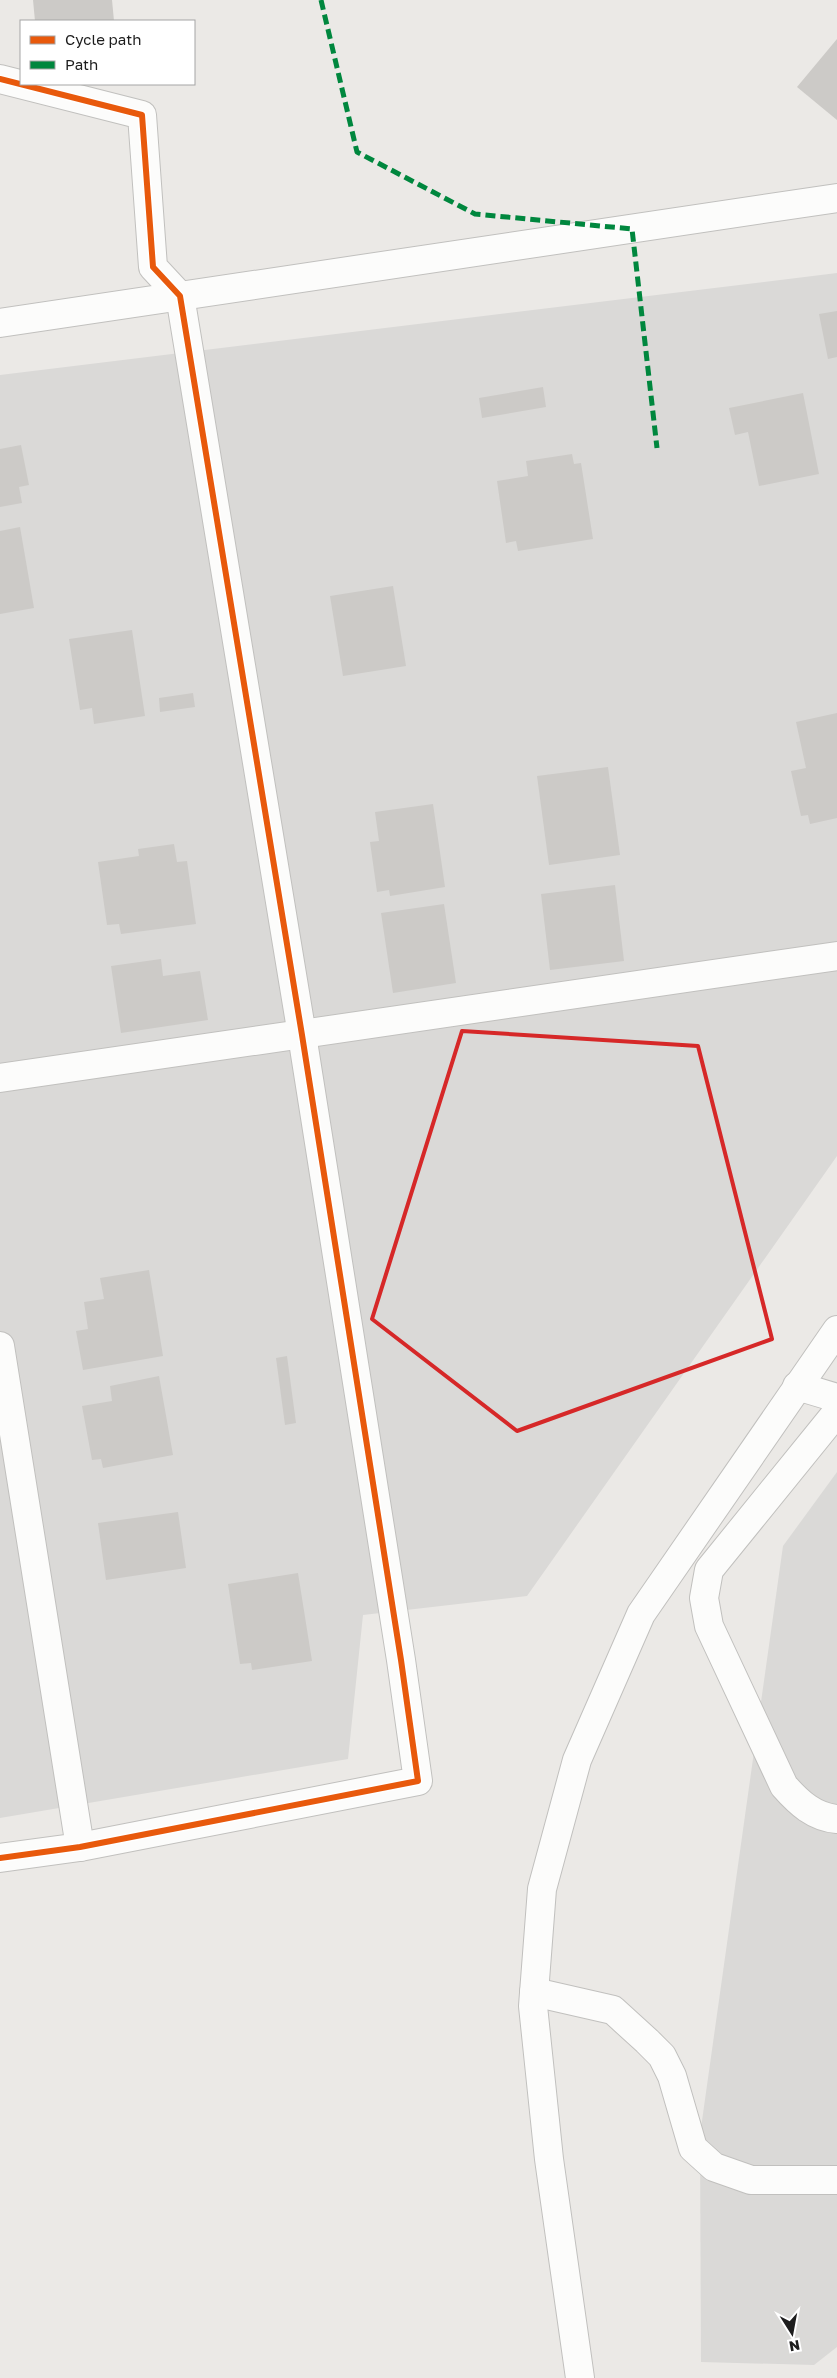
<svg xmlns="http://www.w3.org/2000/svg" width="837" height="2378" font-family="'Golos Text',sans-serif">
	<rect width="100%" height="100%" fill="#ebe9e6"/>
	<g fill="#dad9d7">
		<path d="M837,273V1156L527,1596L363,1615L348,1759L0,1818V375Z"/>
		<path d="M837,1472V2347L814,2365L701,2362L700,2135L783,1546Z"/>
	</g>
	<g fill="#cccac7">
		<path d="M33,0H112L114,21H35Z"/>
		<path d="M837,39V120L797,87Z"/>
		<path d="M837,311V357L828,359L819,314Z"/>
		<path d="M543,387L546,407L482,418L479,398Z"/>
		<path d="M803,393L819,474L759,486L748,432L735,435L729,408Z"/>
		<path d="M21,445L29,485L19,487L22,503L0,507V449Z"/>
		<path d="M572,454L574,464L581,463L593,539L518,551L516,541L506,543L497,481L528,476L526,461Z"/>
		<path d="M20,527L34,608L0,614V531Z"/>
		<path d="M393,586L406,666L343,676L330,596Z"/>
		<path d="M132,630L145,716L94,724L92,708L80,710L69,639Z"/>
		<path d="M193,693L195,707L160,712L159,698Z"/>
		<path d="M837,713V818L810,824L808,815L801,816L791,771L806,768L796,722Z"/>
		<path d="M608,767L620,855L549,865L537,776Z"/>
		<path d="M433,804L445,887L390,896L389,890L377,892L370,842L379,841L375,812Z"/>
		<path d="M174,844L177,862L187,861L196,924L121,934L119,924L107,925L98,862L139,856L138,849Z"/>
		<path d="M615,885L624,961L550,970L541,894Z"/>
		<path d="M444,904L456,983L393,993L381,913Z"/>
		<path d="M161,959L163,976L200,971L208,1020L121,1033L111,966Z"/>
		<path d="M149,1270L163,1356L83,1370L76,1331L88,1329L84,1302L104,1299L100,1278Z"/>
		<path d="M287,1356L296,1423L285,1425L276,1358Z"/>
		<path d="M159,1376L173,1455L103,1468L101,1459L92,1460L82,1406L112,1401L110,1386Z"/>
		<path d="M178,1512L186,1568L106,1580L98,1523Z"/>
		<path d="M298,1573L312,1661L252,1670L251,1663L240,1664L228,1584Z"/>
	</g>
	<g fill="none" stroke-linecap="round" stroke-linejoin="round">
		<defs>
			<g id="minor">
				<path d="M0,79L142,115L153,267L180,296L302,1035L401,1660L418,1781L80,1847L0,1858"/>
				<path d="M0,323L837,198"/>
				<path d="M0,1078L837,956"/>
				<path d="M0,1346L80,1847"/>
				<path d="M797,1386L837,1398"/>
				<path d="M837,1412L709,1570L704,1598L709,1626L784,1786C799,1803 814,1817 837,1819"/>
				<path d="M534,1992L613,2010L647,2041L662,2056L672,2076L693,2148L714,2167L751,2180H837"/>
				<path d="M580,2378L549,2159L533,2006L542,1889L577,1760L641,1614L837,1330"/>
			</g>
		</defs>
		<use href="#minor" stroke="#c1c0be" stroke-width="30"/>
		<use href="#minor" stroke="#fcfcfb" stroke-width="28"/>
		<path stroke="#00873e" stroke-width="5" stroke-dasharray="10 5" stroke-linecap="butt" d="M321,0L357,152L475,214L632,229L657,448"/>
		<defs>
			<path id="cycleway" d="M0,79L142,115L153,267L180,296L302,1035L401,1660L418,1781L80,1847L0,1858"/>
		</defs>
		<use href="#cycleway" stroke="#fff" stroke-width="9"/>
		<use href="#cycleway" stroke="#e8590c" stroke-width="6"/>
	</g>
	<path fill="none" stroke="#d62828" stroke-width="4" stroke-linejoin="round" d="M462,1031L698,1046L772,1339L517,1431L372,1319Z"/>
	<rect x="20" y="20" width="175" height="65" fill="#ffffff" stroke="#a5a5a5"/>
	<rect x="30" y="36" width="25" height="8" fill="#e8590c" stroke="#a5a5a5"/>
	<text x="65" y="45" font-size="15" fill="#1d1d1d">Cycle path</text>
	<rect x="30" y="61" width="25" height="8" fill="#00873e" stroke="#a5a5a5"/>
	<text x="65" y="70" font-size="15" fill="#1d1d1d">Path</text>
	<g transform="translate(792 2333) rotate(169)" stroke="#ffffff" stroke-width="4" paint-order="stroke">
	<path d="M0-4L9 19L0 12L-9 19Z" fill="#1d1d1d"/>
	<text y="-8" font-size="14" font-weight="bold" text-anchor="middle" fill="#1d1d1d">N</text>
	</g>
</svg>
